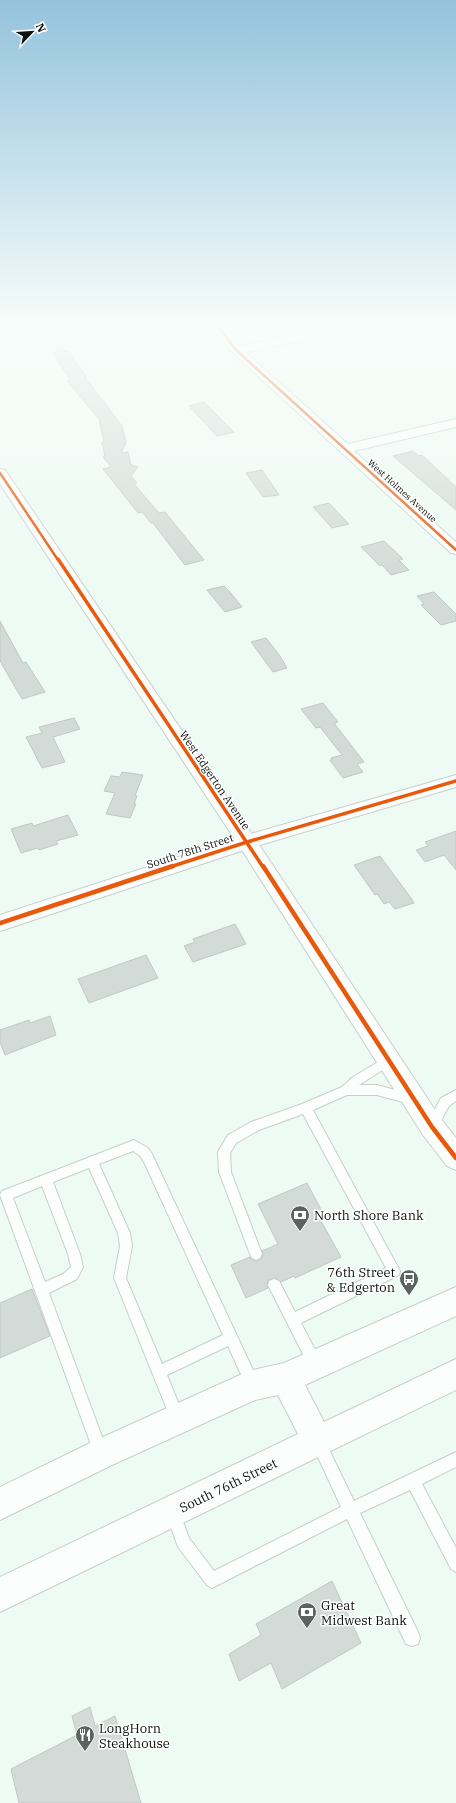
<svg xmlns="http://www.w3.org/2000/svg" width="456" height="1803" font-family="'IBM Plex Serif',serif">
	<rect width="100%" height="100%" fill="#eefaf4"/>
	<g fill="#d2dbd7" stroke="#c0c9c5">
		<path d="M60,348L63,351H68L87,377H85L122,426L126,442L121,453L128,452L131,465L138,467L131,476L137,483L134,484L159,513L165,512L204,560L185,565L153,523H151L142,512L138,513L103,469L111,467L103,457H105L102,442H104L99,419L67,381L70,380L53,353Z"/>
		<path d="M204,402L234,432L217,436L189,406Z"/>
		<path d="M413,451L419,456L422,455L456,487V510L393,456Z"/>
		<path d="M262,470L279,495L263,497L246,473Z"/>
		<path d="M329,503L349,524L332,528L313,507Z"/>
		<path d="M384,541L403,559L399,560L409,570L391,575L382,565L380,566L361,547Z"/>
		<path d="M224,586L230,592L242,607L225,612L207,590Z"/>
		<path d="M434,592L456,614V621L441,625L421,605L424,604L417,596Z"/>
		<path d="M0,621L23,663L26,662L45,692L22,699L0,661Z"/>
		<path d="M266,638L280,656L287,668L273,672L251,642Z"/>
		<path d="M323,703L338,722L334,723L364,762L357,764L363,772L343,778L330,760H332L331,758L342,755L320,727L316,728L301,709Z"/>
		<path d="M74,718L80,729L53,737L65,762L42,768L26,737L42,733L39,727Z"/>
		<path d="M122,772L143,775L135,796H137L134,804H136L130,818L106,814L115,793L104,791L111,776L120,777Z"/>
		<path d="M68,815L78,835L56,841L58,844L39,850L38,848L21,853L11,829L32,823L33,826Z"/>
		<path d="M456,831V870L444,855L425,862L416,850L428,846L425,842Z"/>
		<path d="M380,856L411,898L414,903L395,909L389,902L384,904L377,894L375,895L354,865Z"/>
		<path d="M235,924L246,944L193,962L184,946L195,942L193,939Z"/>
		<path d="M146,955L158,978L89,1003L78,979Z"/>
		<path d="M50,1016L56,1035L5,1055L0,1042V1030L29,1020L30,1023Z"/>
		<path d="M307,1183L326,1219L321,1221L341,1257L295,1278L294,1276L281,1282L275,1278L268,1280L267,1285L268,1288L246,1298L231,1265L250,1257L251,1259L257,1261L261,1259L263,1255L262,1251L278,1244L258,1204Z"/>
		<path d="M32,1289L50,1336L0,1358V1303Z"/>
		<path d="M332,1581L361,1643L282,1689L271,1663L239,1681L229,1654L261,1635L256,1624Z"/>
		<path d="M90,1707L95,1726L115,1716L141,1803H19L11,1769L77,1735L72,1716Z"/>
	</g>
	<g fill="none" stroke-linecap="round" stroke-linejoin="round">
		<defs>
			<g id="service">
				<path d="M388,1056L392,1058L394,1061L392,1064L359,1085H377L410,1094L414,1095L416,1099L414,1103L410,1104L377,1095H347L313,1110L400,1271L399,1275L301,1323L322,1363L320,1368L315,1370L310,1368L268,1285L269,1281L274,1279L279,1281L295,1312L386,1268L303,1114L259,1130L236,1143L230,1153L231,1172L262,1254L260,1258L256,1260L252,1258L250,1254L219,1172L218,1152L228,1135L251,1122L302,1104L342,1087L353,1077Z"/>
				<path d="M456,1090V1101L449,1106L436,1130L432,1131L428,1130L426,1126L441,1098Z"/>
				<path d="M134,1140L148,1148L152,1154L260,1385L258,1390L253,1392L248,1390L228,1346L167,1375L184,1417L182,1422L177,1424L172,1422L114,1278L120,1246L118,1233L89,1168L53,1182L80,1254L83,1267L77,1279L49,1293L108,1453L106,1458L101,1460L96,1458L94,1453L0,1195L2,1191ZM133,1151L140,1156L144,1162L223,1335L162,1364L126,1278L132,1246L130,1233L99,1164ZM42,1186L68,1254L71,1267L63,1274L45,1282L13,1198Z"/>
				<path d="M318,1435L323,1437L354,1501L456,1452V1467L422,1484L456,1548V1572L451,1569L410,1490L360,1513L418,1632L420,1638L418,1644L412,1646L406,1644L347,1519L212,1588L207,1585L178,1547L166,1513L168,1508L173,1506L178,1508L189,1538L214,1571L341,1507L311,1442L313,1437Z"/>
			</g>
			<g id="minor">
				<path d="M213,326H224L239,346L337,326H360L355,329L245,352L348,444L456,419V427L354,451L456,542V554L451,553L232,352Z"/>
				<path d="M456,775V787L253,847L0,931V915L240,837Z"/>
			</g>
			<path id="tertiary" d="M0,469L5,470L7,473L254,837L441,1119L456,1138V1170L447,1166L423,1135L240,847L0,484Z"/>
			<path id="secondary" d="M456,1287V1316L305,1385L324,1422L456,1359V1390L0,1612V1577L298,1434L278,1395L255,1400L112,1465L0,1520V1487L90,1443L242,1374L253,1370L284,1363Z"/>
		</defs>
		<use href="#service" stroke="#c6cfcb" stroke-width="2"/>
		<use href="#minor" stroke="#c6cfcb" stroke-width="2"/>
		<use href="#tertiary" stroke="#c6cfcb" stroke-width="2"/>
		<use href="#secondary" stroke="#c6cfcb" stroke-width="2"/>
		<use href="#service" fill="#fcfefd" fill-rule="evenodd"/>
		<use href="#minor" fill="#fcfefd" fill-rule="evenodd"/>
		<use href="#tertiary" fill="#fcfefd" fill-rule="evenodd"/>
		<use href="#secondary" fill="#fcfefd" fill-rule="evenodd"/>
		<defs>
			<g id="cycleway-far2">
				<path d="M218,326L236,350L456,550"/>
				<path d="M0,473L58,560"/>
			</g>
			<g id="cycleway-far1">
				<path d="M58,559L263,867"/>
				<path d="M170,867L247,842L456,781"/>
			</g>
			<g id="cycleway">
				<path d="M263,866L432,1127L456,1158"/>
				<path d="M0,923L173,866"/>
			</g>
		</defs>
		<use href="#cycleway-far2" stroke="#fff" stroke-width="4"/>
		<use href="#cycleway-far1" stroke="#fff" stroke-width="5.5"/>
		<use href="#cycleway" stroke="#fff" stroke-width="7"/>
		<use href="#cycleway-far2" stroke="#e8590c" stroke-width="2.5"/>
		<use href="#cycleway-far1" stroke="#e8590c" stroke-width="3.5"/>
		<use href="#cycleway" stroke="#e8590c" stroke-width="4.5"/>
	</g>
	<linearGradient id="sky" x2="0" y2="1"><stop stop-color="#94c3dd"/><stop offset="0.56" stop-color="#f7fdfa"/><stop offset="1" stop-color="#f7fdfa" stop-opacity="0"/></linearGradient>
	<rect width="456" height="579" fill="url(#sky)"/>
	<defs>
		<symbol id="bank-pin" viewBox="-11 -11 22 30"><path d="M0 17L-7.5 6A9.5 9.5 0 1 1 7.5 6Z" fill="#5a635f" stroke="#fff"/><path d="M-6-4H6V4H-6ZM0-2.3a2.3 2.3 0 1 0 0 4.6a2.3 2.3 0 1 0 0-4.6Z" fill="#fff"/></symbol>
		<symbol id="bus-pin" viewBox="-11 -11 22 30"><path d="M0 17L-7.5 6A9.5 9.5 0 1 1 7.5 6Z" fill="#5a635f" stroke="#fff"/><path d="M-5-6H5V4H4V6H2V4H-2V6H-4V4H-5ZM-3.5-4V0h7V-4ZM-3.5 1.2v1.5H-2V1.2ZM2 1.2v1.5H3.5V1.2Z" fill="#fff"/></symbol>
		<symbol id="restaurant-pin" viewBox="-11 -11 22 30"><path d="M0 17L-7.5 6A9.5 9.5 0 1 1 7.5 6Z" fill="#5a635f" stroke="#fff"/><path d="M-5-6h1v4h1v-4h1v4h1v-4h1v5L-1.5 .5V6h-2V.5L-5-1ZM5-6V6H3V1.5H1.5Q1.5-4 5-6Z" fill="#fff"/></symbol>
	</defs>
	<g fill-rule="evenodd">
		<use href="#bank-pin" x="289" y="1204" width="22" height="30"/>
		<use href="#bus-pin" x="398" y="1268" width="22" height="30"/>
		<use href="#bank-pin" x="296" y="1601" width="22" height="30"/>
		<use href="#restaurant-pin" x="74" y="1724" width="22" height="30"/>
	</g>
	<g text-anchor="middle" stroke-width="3" stroke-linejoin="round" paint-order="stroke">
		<g font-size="9" fill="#0a110f" stroke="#fff">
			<text transform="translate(402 491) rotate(42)" y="3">West Holmes Avenue</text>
		</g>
		<g font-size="11" fill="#0a110f" stroke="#fff">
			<text transform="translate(215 780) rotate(56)" y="4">West Edgerton Avenue</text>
			<text transform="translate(190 851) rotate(-18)" y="4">South 78th Street</text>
		</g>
		<g font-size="13" fill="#0a110f" stroke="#fff" text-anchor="start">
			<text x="314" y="1220">North Shore Bank</text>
			<text x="395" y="1277" text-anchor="end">76th Street<tspan x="395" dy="15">&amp; Edgerton</tspan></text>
			<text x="321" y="1610">Great<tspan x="321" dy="15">Midwest Bank</tspan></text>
			<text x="99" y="1733">LongHorn<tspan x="99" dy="15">Steakhouse</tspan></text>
		</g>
		<g font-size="13" fill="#0a110f" stroke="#fff">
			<text transform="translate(228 1485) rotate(-26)" y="5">South 76th Street</text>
		</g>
	</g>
	<g transform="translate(32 32) rotate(65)" stroke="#ffffff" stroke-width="3" paint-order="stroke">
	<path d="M0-3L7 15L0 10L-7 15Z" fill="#0a110f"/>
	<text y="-6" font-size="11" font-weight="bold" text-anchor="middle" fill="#0a110f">N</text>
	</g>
</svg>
